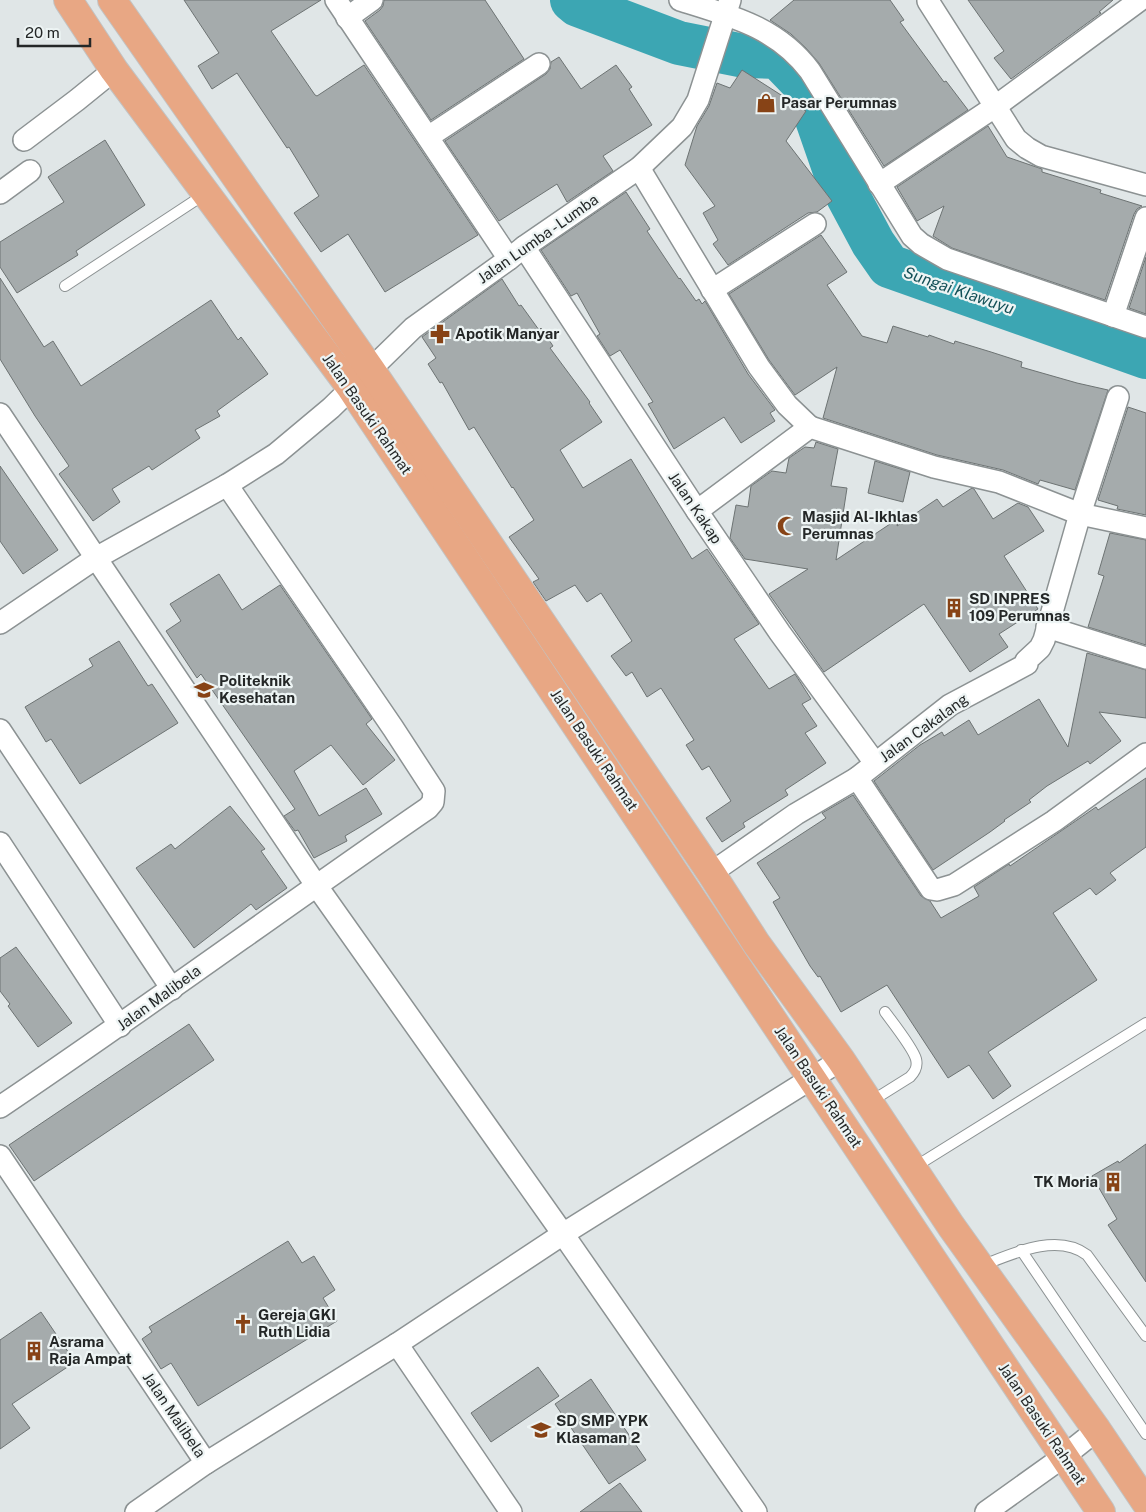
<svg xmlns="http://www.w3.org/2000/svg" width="1146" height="1512" font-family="'Public Sans',sans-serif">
	<rect width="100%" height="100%" fill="#e0e6e7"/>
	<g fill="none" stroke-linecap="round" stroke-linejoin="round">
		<path stroke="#3ca6b3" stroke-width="44" d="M572,0L578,5L679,43L744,56L778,57L805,85L836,174L873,243L889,266L1146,357"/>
	</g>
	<g fill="#a5abac" stroke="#6d7373">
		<path d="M184,0H321L271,31L315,95L317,96L364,65L478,235L385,292L348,234L321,252L294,213L319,196L289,147L287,148L237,73L212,89L198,66L219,53Z"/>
		<path d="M384,0H485L524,59L431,120L365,21L380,10L383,6Z"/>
		<path d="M794,0H890L904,20L900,22L944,82L946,81L968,110L884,166L819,63L806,48L791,34L770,20Z"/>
		<path d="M968,0H1113L1099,12L1101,13L1011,79L994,58L1004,51Z"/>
		<path d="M559,57L581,89L616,65L632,87L629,89L652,125L603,156L613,171L567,202L557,184L499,221L445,141L546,74L550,69L551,62Z"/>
		<path d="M742,70L806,111L786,141L832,201L817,212L808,213L728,265L713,244L718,240L703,213L715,206L685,165L697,126L709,106L717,83L730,88Z"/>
		<path d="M988,126L1007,157L1042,169V172L1101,190L1100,193L1142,206L1137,209L1134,214L1105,300L952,248L933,236L944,206L917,221L897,187Z"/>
		<path d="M105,140L145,205L76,251L78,255L17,293L0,267V242L64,202L48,177Z"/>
		<path d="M626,192L650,229L647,231L679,279L680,278L696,301L699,299L702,304L705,301L748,374L775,410L770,413L775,421L741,443L724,417L674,449L648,404L653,402L620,350L610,356L597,336L600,334L577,293L571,296L541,250Z"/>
		<path d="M821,235L847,272L827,285L862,336L887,343L893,326L928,337L929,335L954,344L955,341L991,352L1022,362L1021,367L1077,383L1108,390L1075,490L1040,480L1038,484L1003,470L937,455L823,418L837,367L795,395L769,360L729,294Z"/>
		<path d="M1146,257V314L1129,308Z"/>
		<path d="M0,278L44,347L53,341L81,386L211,300L238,340L241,337L268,374L217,411L220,416L195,430L200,438L152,470L149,466L112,489L120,502L93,521L59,474L69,466L35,416L0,359Z"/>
		<path d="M502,279L519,306L521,305L539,330L541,328L553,346L550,348L590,402L589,403L602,422L560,450L583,488L631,459L692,559L707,549L759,624L734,639L769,689L795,674L811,699L802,704L817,726L805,733L826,763L785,790L788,795L743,823L745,827L722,842L706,818L731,801L709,766L702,770L686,745L694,740L661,688L647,697L632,672L626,676L611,656L632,641L601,593L587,602L575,585L546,601L533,582L539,579L509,537L534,520L513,487L512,488L474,427L469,430L442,382L440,383L428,364L436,358L422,337Z"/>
		<path d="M1128,407L1146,413V515L1117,509L1118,506L1098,500Z"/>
		<path d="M816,442L838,449L831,486L847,488L836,560L899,518L897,526L937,499L943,507L972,488L974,489L993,519L1018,503L1028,507L1044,531L1004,556L1038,609L999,634L1008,647L970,672L924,604L824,672L769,594L808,569L745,559L730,538L736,505L748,507L751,486L772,471L786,473L789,458L805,447L814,448Z"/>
		<path d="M875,461L910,472L903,502L868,493Z"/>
		<path d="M0,466L58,550L23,574L0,541Z"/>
		<path d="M1110,533L1146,540V645L1088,627L1104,576L1098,574Z"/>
		<path d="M219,574L242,610L280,585L372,719L366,724L395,760L363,785L331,745L294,771L319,816L366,788L382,814L345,836L347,841L314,858L298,830L295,831L284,816L295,809L201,674L197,678L166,631L181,621L170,604Z"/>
		<path d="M119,641L148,686L152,684L178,723L80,784L51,739L46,742L25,707L93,666L89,659Z"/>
		<path d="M1087,653L1146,670V718L1099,712L1121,741L1090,764L1088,761L1047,786L1029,800L1031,802L1004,820L1005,821L990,832L933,870L874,781L920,745L942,732L944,736L969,720L978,735L1039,699L1068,747Z"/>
		<path d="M1146,778V847L1110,873L1116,880L1096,895L1090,888L1053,913L1097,980L988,1052L1011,1086L993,1099L969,1065L948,1078L887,985L841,1012L820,976L818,977L810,966L773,902L780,898L757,863L826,818L822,813L853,795L921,896L930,901L941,918L979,896L974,887L1009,864L1010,866L1096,807L1098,810Z"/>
		<path d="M230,806L265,849L261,851L287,888L256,910L251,904L194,948L136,868L171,844L175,849Z"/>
		<path d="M16,947L72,1023L38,1047L8,1006L10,1004L0,991V958Z"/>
		<path d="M189,1024L214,1060L34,1181L9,1145Z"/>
		<path d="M1146,1144V1282L1108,1225L1117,1219L1092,1176L1118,1161L1119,1163Z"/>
		<path d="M288,1241L302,1263L314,1256L335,1290L323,1298L337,1321L198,1406L171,1363L161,1369L142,1339L152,1332L149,1327Z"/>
		<path d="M41,1312L75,1362L12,1404L30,1428L0,1449V1340Z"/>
		<path d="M538,1367L559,1396L491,1442L471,1413Z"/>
		<path d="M591,1379L646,1460L609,1484L555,1404Z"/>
		<path d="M620,1483L642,1512H580Z"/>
	</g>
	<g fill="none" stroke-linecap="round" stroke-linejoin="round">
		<defs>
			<g id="lane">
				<path d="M65,286L205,194"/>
				<path d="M870,1102L910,1077C915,1072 918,1067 916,1059C913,1048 893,1023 885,1012"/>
				<path d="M913,1168L1146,1023"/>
				<path d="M1021,1250L1146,1434"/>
				<path d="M981,1266C1012,1254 1057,1232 1087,1255L1146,1336"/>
			</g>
			<g id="street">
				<path d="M336,0L509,259"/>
				<path d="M680,0C731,16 777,27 810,71L912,236L921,244L947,259L1146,327"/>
				<path d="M928,1L1016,139L1027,148L1041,156L1146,185"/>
				<path d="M347,18L372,0"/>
				<path d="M428,137L539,64"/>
				<path d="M24,140L77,100L114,70"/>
				<path d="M639,168L759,367L787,405L810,427"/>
				<path d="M879,184L996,106L1140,0"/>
				<path d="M0,193L30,171"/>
				<path d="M524,247L697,511L780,633L875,763"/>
				<path d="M712,290L815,224"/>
				<path d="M1113,316L1146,218"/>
				<path d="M0,414L96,558L227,485L276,454L331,408L413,328L509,259L524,247L639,168L682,127L698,100L730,0"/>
				<path d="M697,511L810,427L934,467L999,482L1080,514L1146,528"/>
				<path d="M0,623L96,558L316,885L563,1234L841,1060"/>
				<path d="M1047,627L1146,658"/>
				<path d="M0,730L172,989"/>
				<path d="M857,778L931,889L937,890L954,885L1054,821L1146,754"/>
				<path d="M0,843L120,1026"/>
				<path d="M711,873L796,814L857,778L950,705L1027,664L1026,661L1040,648L1044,640L1080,514L1118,397"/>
				<path d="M0,1107C144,1010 284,907 428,808L433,802L434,791L393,728L227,485"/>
				<path d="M0,1156L206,1463L397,1344L563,1234L756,1512"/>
				<path d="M397,1344L511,1512"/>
				<path d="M136,1512L206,1463"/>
				<path d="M986,1512L1063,1457L1097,1430"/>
			</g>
			<g id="highway">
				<path d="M68,0L114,70L351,388L1101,1512"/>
				<path d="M112,0L371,370L711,873L756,943L841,1060L951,1226L1097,1430L1146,1503"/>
			</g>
		</defs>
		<use href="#lane" stroke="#8c9293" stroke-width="12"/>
		<use href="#street" stroke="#8c9293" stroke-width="24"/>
		<use href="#highway" stroke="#c2c3c3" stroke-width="30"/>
		<use href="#lane" stroke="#fff" stroke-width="10"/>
		<use href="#street" stroke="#fff" stroke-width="21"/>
		<use href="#highway" stroke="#e8a784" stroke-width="28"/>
	</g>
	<defs>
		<symbol id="shop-bare" viewBox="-9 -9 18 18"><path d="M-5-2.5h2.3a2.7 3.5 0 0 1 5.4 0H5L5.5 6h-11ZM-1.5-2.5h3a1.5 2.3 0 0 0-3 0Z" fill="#874316" stroke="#edf4f4" stroke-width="2.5" paint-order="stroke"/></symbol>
		<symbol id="pharmacy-bare" viewBox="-9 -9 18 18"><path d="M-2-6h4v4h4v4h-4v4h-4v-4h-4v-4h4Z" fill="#874316" stroke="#edf4f4" stroke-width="2.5" paint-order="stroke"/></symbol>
		<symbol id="mosque-bare" viewBox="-9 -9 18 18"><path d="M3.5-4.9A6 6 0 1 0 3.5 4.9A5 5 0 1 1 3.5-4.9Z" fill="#874316" stroke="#edf4f4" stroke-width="2.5" paint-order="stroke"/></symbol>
		<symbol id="building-bare" viewBox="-9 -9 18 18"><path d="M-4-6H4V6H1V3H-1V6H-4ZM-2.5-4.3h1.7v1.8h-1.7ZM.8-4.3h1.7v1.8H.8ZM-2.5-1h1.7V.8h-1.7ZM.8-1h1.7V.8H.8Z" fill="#874316" stroke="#edf4f4" stroke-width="2.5" paint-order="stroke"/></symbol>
		<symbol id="university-bare" viewBox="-9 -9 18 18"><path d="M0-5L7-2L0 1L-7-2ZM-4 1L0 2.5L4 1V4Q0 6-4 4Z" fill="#874316" stroke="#edf4f4" stroke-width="2.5" paint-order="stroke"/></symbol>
		<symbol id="church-bare" viewBox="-9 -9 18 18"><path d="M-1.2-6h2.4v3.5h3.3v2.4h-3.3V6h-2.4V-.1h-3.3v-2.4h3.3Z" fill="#874316" stroke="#edf4f4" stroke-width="2.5" paint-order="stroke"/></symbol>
		<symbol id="school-bare" viewBox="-9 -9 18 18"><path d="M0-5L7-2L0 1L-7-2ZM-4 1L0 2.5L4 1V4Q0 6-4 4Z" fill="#874316" stroke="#edf4f4" stroke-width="2.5" paint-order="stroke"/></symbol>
	</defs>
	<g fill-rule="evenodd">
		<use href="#shop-bare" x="752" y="89" width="28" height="28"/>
		<use href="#pharmacy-bare" x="426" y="320" width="28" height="28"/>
		<use href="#mosque-bare" x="773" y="512" width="28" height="28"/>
		<use href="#building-bare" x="940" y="594" width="28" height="28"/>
		<use href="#university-bare" x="190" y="676" width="28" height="28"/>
		<use href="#building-bare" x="1099" y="1168" width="28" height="28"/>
		<use href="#church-bare" x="229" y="1310" width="28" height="28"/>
		<use href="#building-bare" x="20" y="1337" width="28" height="28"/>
		<use href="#school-bare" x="527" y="1416" width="28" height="28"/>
	</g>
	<g text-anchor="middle" stroke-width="4.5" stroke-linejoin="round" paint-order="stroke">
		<g font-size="15" font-weight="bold" fill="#242727" stroke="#edf4f4" text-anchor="start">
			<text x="781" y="108">Pasar Perumnas</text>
			<text x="455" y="339">Apotik Manyar</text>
			<text x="802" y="522">Masjid Al-Ikhlas<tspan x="802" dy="17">Perumnas</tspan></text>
			<text x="969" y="604">SD INPRES<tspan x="969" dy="17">109 Perumnas</tspan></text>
			<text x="219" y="686">Politeknik<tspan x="219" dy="17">Kesehatan</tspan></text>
			<text x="1098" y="1187" text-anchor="end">TK Moria</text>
			<text x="258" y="1320">Gereja GKI<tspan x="258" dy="17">Ruth Lidia</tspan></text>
			<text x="49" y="1347">Asrama<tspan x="49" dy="17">Raja Ampat</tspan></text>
			<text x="556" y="1426">SD SMP YPK<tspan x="556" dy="17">Klasaman 2</tspan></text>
		</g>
		<g font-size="15" fill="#242727" stroke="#edf4f4">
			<text transform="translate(538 239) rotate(-35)" y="5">Jalan Lumba - Lumba</text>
			<text transform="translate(367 414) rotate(55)" y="5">Jalan Basuki Rahmat</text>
			<text transform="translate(695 508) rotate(56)" y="5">Jalan Kakap</text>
			<text transform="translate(924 728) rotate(-36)" y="5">Jalan Cakalang</text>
			<text transform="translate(594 750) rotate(56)" y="5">Jalan Basuki Rahmat</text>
			<text transform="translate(159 998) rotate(-36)" y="5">Jalan Malibela</text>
			<text transform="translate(818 1087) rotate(56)" y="5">Jalan Basuki Rahmat</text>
			<text transform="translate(174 1415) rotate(56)" y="5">Jalan Malibela</text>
			<text transform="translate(1042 1424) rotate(56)" y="5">Jalan Basuki Rahmat</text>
		</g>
		<g font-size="16" font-style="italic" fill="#135057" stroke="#edf4f4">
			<text transform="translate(959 290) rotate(19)" y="6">Sungai Klawuyu</text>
		</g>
	</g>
	<path d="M18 38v8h72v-8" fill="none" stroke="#242727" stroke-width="2.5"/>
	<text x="25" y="38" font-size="15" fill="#242727" stroke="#edf4f4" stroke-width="4" paint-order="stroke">20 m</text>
</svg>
